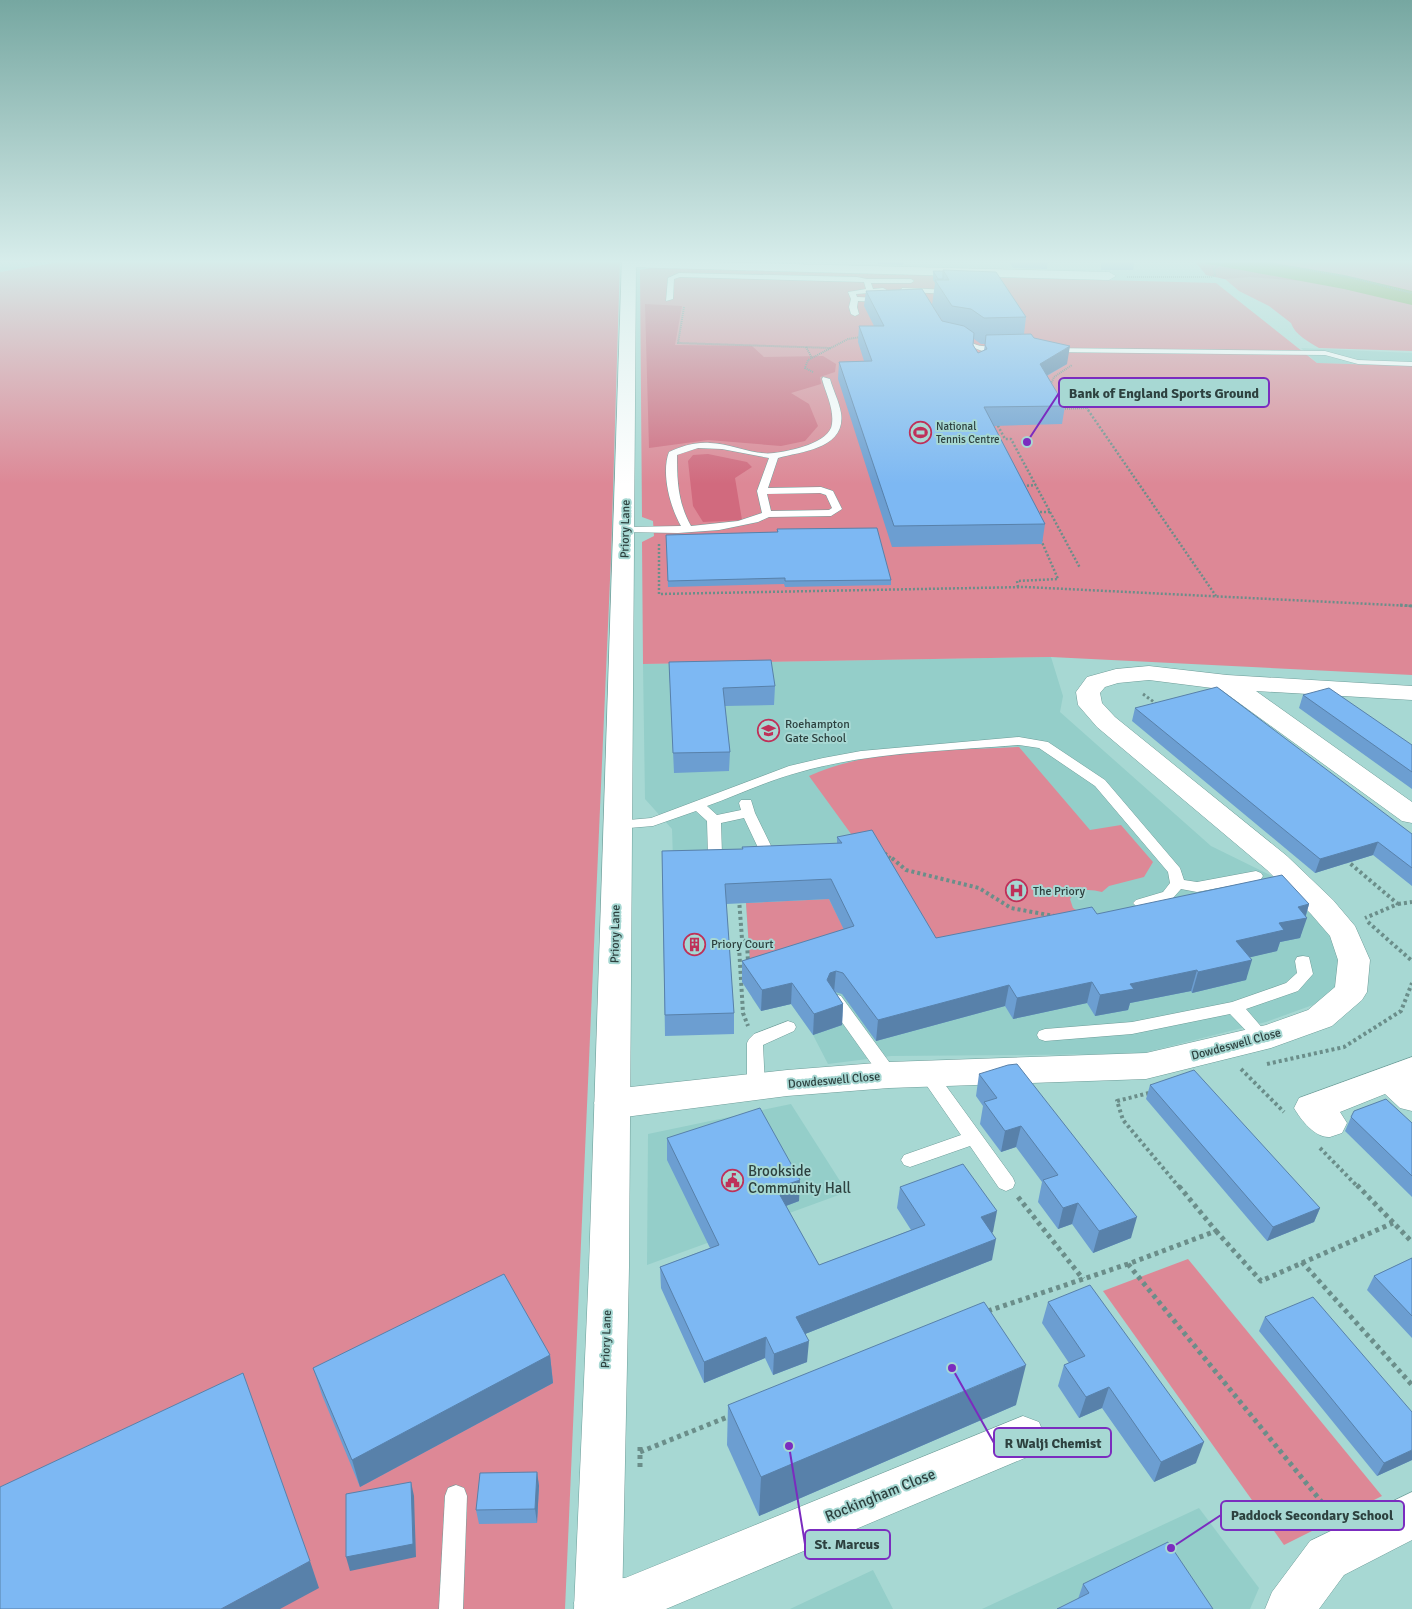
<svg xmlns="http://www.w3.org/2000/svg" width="1412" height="1609" font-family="Signika,sans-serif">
	<rect width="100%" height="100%" fill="#a7d8d3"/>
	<g fill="#94cec9">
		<path d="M0,259H78L0,272Z"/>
		<path d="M1301,348L1412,353V366L1317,363Z"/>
		<path d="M1051,657L1063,696L1060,712L1211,846L1276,878L1320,920L1340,952V982L1321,1002L1266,1022L1139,1054L891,1056L828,1064L813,1035L791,1004L761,1011L752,998L746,903L742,867L673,859L672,829L645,799L643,664Z"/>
		<path d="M791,1104L847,1192L647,1265L648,1134Z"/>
		<path d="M1199,1508L1259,1588L1250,1609H982Z"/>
		<path d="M873,1570L893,1609H790Z"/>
	</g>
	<g fill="#dd8896">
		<path d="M78,259H620L611,557L565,1609H0V272Z"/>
		<path d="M1227,259H1412V351L1319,348C1309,342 1295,335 1291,323L1269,306L1239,291L1218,273Z"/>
		<path d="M652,268L1216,283L1317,363L1412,366V675L1051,657L643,664L642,542L654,536L653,521L642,517L640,270Z"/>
		<path d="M1019,747L1090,830L1121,825L1153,862L1144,877L1109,886L1102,892C1089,889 1079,888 1070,899L1073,908L1087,917L936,951L809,776C874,747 950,751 1019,747Z"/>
		<path d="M829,899L853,947L751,977L746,903Z"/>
		<path d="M1188,1259L1382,1496L1284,1545L1103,1291Z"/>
	</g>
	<g fill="#d16a7e">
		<path d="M1193,259H1242L1350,278L1412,294V304L1328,283L1250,277L1224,279L1206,275Z"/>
		<path d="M645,304L682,306L675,345L752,346L764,357L823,356L836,364L835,372L820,377L821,384L791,393L809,404L818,426L805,441L781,446L708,440L649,448Z"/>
		<path d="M708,454L747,462L752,467L735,478L742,520L703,522L693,506L688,461L693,455Z"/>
	</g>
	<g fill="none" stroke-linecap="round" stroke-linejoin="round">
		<path fill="#6c9436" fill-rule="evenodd" d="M1203,259H1251L1344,275L1412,291V305L1344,289L1214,265L1206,264Z"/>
		<defs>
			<g id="service">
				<path d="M679,273L857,277L867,279H911L914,281L911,283H871L873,289L883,288L887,290L883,292L856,294L857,297L882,298L886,300L882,302L858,301L857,307L859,314L855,316L851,314L849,307L851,299L848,292L866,289L864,282L680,277L674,279L673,299L666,301L668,278Z"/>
				<path d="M902,288L953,290L957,292L953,294L905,292L901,290Z"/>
				<path d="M955,336C965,335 969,342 977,345C986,348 998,344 1005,349C990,360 970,344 955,340Z"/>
				<path d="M1047,348L1325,351L1358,360L1412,362V366L1358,364L1325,355L1050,352H1047Z"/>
				<path d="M823,377L830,379C833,390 839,401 841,413C846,449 802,451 778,458L768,488L821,487L833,491L842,509L831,516L769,517L758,522L719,530L678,533L621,532V528L625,527L681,526C670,507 661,473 669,452C682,446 695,442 710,443C730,443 755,456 774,453C790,451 830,443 832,424C834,408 826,394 822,379ZM698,448L722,449L769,458L757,491L762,513L738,521L691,526C678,503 677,481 677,455ZM820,493L826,495L832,508L829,510L771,511L767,494Z"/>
				<path d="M1019,737L1048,742L1105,780L1180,868L1184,880L1197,882L1256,871L1261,873L1263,876L1261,879L1256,881L1197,892L1181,889L1173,898L1141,908L1136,906L1133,903L1136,900L1163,892L1170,883L1168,872L1095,786L1039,748L1019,745C947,751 870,752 800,772C769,780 738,795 707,806L717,815L741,810L739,803L741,800H751L755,813L775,854L773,857H763L761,854L744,818L721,823L722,855L720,858H710L708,855L707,821L696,811L653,826L617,829L612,828L610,825L612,822L617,821L651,818L789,766L823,758L861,751Z"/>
				<path d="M1303,956L1309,957L1313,974L1298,991L1246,1009L1271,1038L1269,1042L1263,1044L1257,1042L1230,1014L1132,1034L1045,1041L1039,1039L1037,1035L1039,1031L1045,1029L1132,1022L1232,1002L1286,983L1297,973L1295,961L1297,957Z"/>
				<path d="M835,994L841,996L895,1070L898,1075L895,1080L889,1082L883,1080L829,1004L827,1000L829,996Z"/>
				<path d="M788,1021L794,1023L796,1027L794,1031L763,1045L765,1087L762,1092L756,1094L750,1092L747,1087V1043L749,1039L754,1034Z"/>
				<path d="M927,1067L933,1068L1013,1178L1015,1183L1013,1188L1006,1191L999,1188L970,1146L910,1167L904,1165L901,1160L904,1155L961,1135L918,1073L921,1068Z"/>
				<path d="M456,1485L464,1488L467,1496L463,1609H439L445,1496L448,1488Z"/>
			</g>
			<g id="minor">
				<path d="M629,260L1109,272L1116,276L1109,280L624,267L622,264Z"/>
				<path d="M1149,666L1227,675L1412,686V700L1256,691L1412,802V823L1402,821L1220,689L1149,680L1118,683L1105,687L1100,693L1102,703L1115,717L1287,856L1333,900L1355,926L1370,960L1367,992L1362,1000L1332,1026L1271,1048L1146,1079L889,1088L787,1096L625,1117H612L600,1113L594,1103L600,1093L612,1089L787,1070L889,1062L1146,1053L1266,1025L1308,1010L1335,987L1338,960L1330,936L1311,914L1267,870L1097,727L1078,705L1076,692L1087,677L1116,669Z"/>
				<path d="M1412,1057V1111L1400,1108L1385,1094L1340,1112L1347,1123L1342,1133C1338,1134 1334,1136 1330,1137C1315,1138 1301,1120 1294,1108L1299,1098Z"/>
				<path d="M1023,1416L1039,1422L1045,1437L1039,1452L666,1609H576L574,1603L581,1586L598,1579L625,1578Z"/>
				<path d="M1412,1492V1540L1344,1575L1319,1609H1265L1272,1592L1310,1541Z"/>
			</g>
			<path id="tertiary" d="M622,259H636L629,1267L622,1609H574L589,1267Z"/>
		</defs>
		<use href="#service" stroke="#6e9d99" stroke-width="1"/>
		<use href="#minor" stroke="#6e9d99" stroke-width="1"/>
		<use href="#tertiary" stroke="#6e9d99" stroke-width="1"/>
		<g stroke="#6b8e8a" stroke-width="2" stroke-dasharray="1 1" stroke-linecap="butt">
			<path d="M1246,259L1349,277L1412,293"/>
			<path d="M1127,277H1211L1215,275L1214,269L1228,259"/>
			<path d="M684,307L678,343L831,348"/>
			<path d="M806,347L812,358"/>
			<path d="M813,372L805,368L808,360L848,339L861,337"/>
			<path d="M1050,386L1054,377L1072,365"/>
			<path d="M1061,409L1087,408L1089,411"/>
		</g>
		<g stroke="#6b8e8a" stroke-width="2.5" stroke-dasharray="2 2" stroke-linecap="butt">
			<path d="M1088,410L1216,596"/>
			<path d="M996,422L1005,439H1011L1080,568"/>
			<path d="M1023,486L1036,485"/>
			<path d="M1036,512H1050"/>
			<path d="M659,544V594L1026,587L1412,606"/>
			<path d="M1018,587L1017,581L1058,579L1041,540"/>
		</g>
		<g stroke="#6b8e8a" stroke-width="3" stroke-dasharray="2.5 2.5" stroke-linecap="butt">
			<path d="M1400,605L1412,606"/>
			<path d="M1143,694L1158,705"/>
			<path d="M885,853L893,860"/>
		</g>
		<g stroke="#6b8e8a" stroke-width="4" stroke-dasharray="3 3" stroke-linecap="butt">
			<path d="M892,858L906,870L979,888L1011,908L1054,916"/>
			<path d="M1346,860L1398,904L1365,918"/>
			<path d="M739,899L742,939L747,943L748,962"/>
			<path d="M1398,904L1412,902"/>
			<path d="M1368,922L1412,961"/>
			<path d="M739,947L743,1013L748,1026"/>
			<path d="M1267,1064L1344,1047L1401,1011L1412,983"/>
			<path d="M1241,1069L1284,1112"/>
			<path d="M1149,1093L1117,1101L1123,1120L1179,1187"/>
			<path d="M1320,1148L1358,1187"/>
		</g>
		<g stroke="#6b8e8a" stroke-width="5" stroke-dasharray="4 4" stroke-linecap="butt">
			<path d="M1357,1185L1412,1242"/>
			<path d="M1018,1197L1083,1279"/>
			<path d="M1216,1231L1261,1281L1393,1223"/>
			<path d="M1302,1262L1412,1385"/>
			<path d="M1128,1264L1333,1516"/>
			<path d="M988,1311L1128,1264L1216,1231L1178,1185"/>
			<path d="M640,1447V1471"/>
			<path d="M640,1452L730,1416"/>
		</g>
		<use href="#service" fill="#fff" fill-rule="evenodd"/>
		<use href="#minor" fill="#fff" fill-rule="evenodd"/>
		<use href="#tertiary" fill="#fff" fill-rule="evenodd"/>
	</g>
	<g fill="#6c9ed1" fill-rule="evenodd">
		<path d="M796,259H821V260H797Z"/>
		<path d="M876,259H904L903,265L878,264Z"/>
		<path d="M1007,259H1047L1048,260L1047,269L1013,268Z"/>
		<path d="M1097,259H1133L1135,260L1133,270H1101V263Z"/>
		<path d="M933,271H943L1026,317L1024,334L1034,338L1067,364L1047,376L1065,406L1062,424L994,426L1045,524L1042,544L892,547L838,379L839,362L864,361L858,342L859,326H874L864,306L866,291L943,322L932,305L935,283L933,280ZM974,339L981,344H985L984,350L978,353L973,345Z"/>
		<path d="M777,529L891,580V585L785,587L784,584L668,587L666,535L777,532Z"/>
		<path d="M669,662L775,686L774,705L725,706L730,752L729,771L674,773Z"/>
		<path d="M1303,695L1412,745V789L1299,708Z"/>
		<path d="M1135,708L1412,834V886L1373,855L1315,873L1132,721Z"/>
		<path d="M837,837L936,938L1097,914L1309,904L1300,938L1280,942L1277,951L1250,957L1246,980L1192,993L1191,991L1130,1003L1128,1010L1095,1016L1087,1003L1013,1019L1005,1006L876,1041L842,994L835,992L843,1004L842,1025L813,1035L791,1004L761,1011L742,982V961L844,930L829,899L726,904L734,1013V1034L665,1036L662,851L742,849L837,843Z"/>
		<path d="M979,1074L1131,1238L1093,1253L1072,1224L1058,1229L1038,1202L1042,1182L1016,1147L1001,1152L980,1124L983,1106L976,1096Z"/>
		<path d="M1150,1085L1320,1208L1314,1222L1267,1241L1146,1099Z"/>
		<path d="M1351,1117L1412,1123V1197L1345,1131Z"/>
		<path d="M667,1138L799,1201L786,1206L819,1265L911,1230L897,1208L900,1187L993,1232L992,1233V1260L805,1334L807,1362L773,1375L765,1358L704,1383L661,1288L660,1267L710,1248L667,1160Z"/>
		<path d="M1412,1258V1338L1367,1290L1374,1276Z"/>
		<path d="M1048,1302L1196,1463L1154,1482L1102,1408L1079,1418L1058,1386L1064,1365L1069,1363L1042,1323Z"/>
		<path d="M1265,1317L1412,1460L1377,1476L1259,1331Z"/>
		<path d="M550,1355L553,1383L360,1487L322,1395L313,1368Z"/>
		<path d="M728,1405H1016L759,1516L727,1445Z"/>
		<path d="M537,1472L539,1486L537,1523L479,1524L476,1510Z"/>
		<path d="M1083,1584L1213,1609L1078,1599Z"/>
	</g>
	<g fill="#5881aa">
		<path d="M1070,346L1067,364L1037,381L1040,364Z"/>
		<path d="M1378,842L1373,855L1315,873L1320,859Z"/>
		<path d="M1309,904L1305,918H1307L1300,938L1280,942L1277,951L1230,962L1236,941L1279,923L1298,907Z"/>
		<path d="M1252,960L1246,980L1192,993L1198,972Z"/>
		<path d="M1197,970L1191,991L1130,1003L1128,1010L1095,1016L1100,995L1130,984Z"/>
		<path d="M836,971L834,992L827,980L830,973Z"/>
		<path d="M1092,982L1087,1003L1013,1019L1017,998Z"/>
		<path d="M792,983L791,1004L761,1011L762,990Z"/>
		<path d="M1009,985L1005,1006L876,1041L878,1020Z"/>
		<path d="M843,1004L842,1025L813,1035L814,1014Z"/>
		<path d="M1021,1126L1016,1147L1001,1152L1005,1131Z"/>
		<path d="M800,1180L799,1201L775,1210L776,1188Z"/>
		<path d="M1078,1203L1072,1224L1058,1229L1063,1208Z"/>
		<path d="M1320,1208L1314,1222L1267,1241L1273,1227Z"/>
		<path d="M997,1211L993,1232L977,1239L981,1217Z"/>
		<path d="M1137,1217L1131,1238L1093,1253L1099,1231Z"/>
		<path d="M996,1239L992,1260L795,1338L796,1317Z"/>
		<path d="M766,1337L765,1358L704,1383V1362Z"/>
		<path d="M809,1341L807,1362L773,1375L774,1354Z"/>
		<path d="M550,1355L553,1383L360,1487L352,1460Z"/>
		<path d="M1026,1365L1016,1405L759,1516L761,1477Z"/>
		<path d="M1109,1387L1102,1408L1079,1418L1086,1397Z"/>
		<path d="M1204,1442L1196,1463L1154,1482L1161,1462Z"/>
		<path d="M1412,1450V1460L1377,1476L1384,1463Z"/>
		<path d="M537,1472L539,1486L537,1523L535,1509Z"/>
		<path d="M411,1482L414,1496L416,1557L350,1571L346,1557Z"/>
		<path d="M310,1561L319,1588L280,1609H221Z"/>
	</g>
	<g fill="#7db8f3" stroke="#5881aa">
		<path d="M1014,259H1047L1048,260Z"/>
		<path d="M1103,259H1133L1135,260L1103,261Z"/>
		<path d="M943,270L996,272L1026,317L984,318L971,309L952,306L935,280H949Z"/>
		<path d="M933,271H943V279H938Z"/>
		<path d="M922,289L942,321L964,326L974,333L973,345L978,353L987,349L985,345L986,335L1031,334L1034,338L1070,346L1040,364L1065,406L984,407L1045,524L894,526L839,362L872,361L859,326H884L866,291Z"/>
		<path d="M877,528L891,580L785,581V578L668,581L666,535L778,532L777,529Z"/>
		<path d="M771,660L775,686L723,688L730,752L673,753L669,662Z"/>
		<path d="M1217,687L1412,834V868L1378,842L1320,859L1135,708Z"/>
		<path d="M1329,688L1412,745V772L1303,695Z"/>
		<path d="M872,830L936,938L1092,907L1097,914L1282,875L1309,904L1298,907L1307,918L1279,923L1284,930L1236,941L1252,960L1198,972L1197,970L1130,984L1134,989L1100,995L1092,982L1017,998L1009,985L878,1020L843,973L836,971L830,973L827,980L843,1004L814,1014L792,983L762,990L742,961L854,926L831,879L725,884L734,1013L665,1015L662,851L743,849L742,847L842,843L837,837Z"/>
		<path d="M1017,1064L1137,1217L1099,1231L1078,1203L1063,1208L1043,1180L1058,1175L1021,1126L1005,1131L984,1102L997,1098L979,1074L1008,1065Z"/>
		<path d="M1194,1070L1320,1208L1273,1227L1150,1085Z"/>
		<path d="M1386,1099L1412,1123V1176L1351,1117L1354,1111Z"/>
		<path d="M760,1108L800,1180L776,1188L819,1265L925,1225L900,1187L963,1164L997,1211L981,1217L996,1239L796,1317L809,1341L774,1354L766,1337L704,1362L660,1267L719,1245L667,1138Z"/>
		<path d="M1412,1258V1316L1374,1276Z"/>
		<path d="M504,1274L550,1355L352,1460L313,1368Z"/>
		<path d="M1090,1285L1204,1442L1161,1462L1109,1387L1086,1397L1064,1365L1085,1356L1048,1302Z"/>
		<path d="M1313,1297L1412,1412V1450L1384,1463L1265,1317Z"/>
		<path d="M984,1302L1026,1365L761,1477L728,1405Z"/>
		<path d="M243,1373L310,1561L221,1609H0V1487Z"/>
		<path d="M537,1472L535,1509L476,1510L480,1473Z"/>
		<path d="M411,1482L413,1544L346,1557V1494Z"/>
		<path d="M1168,1542L1213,1609H1057L1089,1593L1083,1584Z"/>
	</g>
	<linearGradient id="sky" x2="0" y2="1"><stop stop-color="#76a7a1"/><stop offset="0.54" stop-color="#d7edeb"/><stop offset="1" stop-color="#d7edeb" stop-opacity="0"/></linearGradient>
	<rect width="1412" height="484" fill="url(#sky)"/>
	<defs>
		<symbol id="stadium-ring" viewBox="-11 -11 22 22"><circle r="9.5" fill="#a7d8d3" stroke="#bf3059" stroke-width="1.5"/><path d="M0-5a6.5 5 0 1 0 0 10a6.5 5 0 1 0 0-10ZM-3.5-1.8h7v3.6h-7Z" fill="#bf3059"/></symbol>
		<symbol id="school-ring" viewBox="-11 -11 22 22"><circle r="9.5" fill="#a7d8d3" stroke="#bf3059" stroke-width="1.5"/><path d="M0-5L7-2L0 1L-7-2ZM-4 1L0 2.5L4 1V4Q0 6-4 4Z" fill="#bf3059"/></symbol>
		<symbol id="hospital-ring" viewBox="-11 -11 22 22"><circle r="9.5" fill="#a7d8d3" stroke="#bf3059" stroke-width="1.5"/><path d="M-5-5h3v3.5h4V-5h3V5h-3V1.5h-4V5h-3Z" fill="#bf3059"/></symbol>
		<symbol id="building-ring" viewBox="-11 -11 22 22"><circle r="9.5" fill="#a7d8d3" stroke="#bf3059" stroke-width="1.5"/><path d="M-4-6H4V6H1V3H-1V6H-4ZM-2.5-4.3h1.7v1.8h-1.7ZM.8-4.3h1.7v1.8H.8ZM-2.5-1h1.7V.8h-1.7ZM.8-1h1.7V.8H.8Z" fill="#bf3059"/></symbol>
		<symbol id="civic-ring" viewBox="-11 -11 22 22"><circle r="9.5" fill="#a7d8d3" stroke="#bf3059" stroke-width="1.5"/><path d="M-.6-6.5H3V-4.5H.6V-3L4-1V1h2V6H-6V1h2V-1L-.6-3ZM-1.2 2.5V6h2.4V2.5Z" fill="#bf3059"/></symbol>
	</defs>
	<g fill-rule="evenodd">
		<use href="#stadium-ring" x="908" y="420" width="25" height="25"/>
		<use href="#school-ring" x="756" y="718" width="25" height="25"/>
		<use href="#hospital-ring" x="1004" y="878" width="25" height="25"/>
		<use href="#building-ring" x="682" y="932" width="25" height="25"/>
		<use href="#civic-ring" x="720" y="1168" width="25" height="25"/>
	</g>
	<g text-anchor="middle" stroke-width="4" stroke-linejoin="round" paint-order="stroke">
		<g font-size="11" fill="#2d413f" stroke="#a7d8d3" text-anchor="start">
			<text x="936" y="430">National<tspan x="936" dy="13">Tennis Centre</tspan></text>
		</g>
		<g font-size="12" fill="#2d413f" stroke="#a7d8d3">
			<text transform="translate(625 529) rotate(-89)" y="4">Priory Lane</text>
			<text transform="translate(615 934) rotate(-89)" y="4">Priory Lane</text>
			<text transform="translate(1236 1044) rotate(-15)" y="4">Dowdeswell Close</text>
			<text transform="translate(834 1080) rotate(-5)" y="4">Dowdeswell Close</text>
			<text transform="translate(606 1339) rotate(-88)" y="4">Priory Lane</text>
		</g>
		<g font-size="12" fill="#2d413f" stroke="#a7d8d3" text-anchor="start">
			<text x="785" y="728">Roehampton<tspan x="785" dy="14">Gate School</tspan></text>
			<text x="1033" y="895">The Priory</text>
			<text x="711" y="948">Priory Court</text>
		</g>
		<g font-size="15" fill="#2d413f" stroke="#a7d8d3" text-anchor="start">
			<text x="748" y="1176">Brookside<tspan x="748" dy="17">Community Hall</tspan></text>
		</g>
		<g font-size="15" fill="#2d413f" stroke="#a7d8d3">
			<text transform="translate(880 1495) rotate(-22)" y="5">Rockingham Close</text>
		</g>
	</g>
	<path fill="none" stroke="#7b2cbf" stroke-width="2" d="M1027 442L1059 393M952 1368L994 1443M1171 1548L1221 1515M789 1446L805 1544"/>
	<g fill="#7b2cbf" stroke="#a7d8d3" stroke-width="2">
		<circle cx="1027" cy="442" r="5"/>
		<circle cx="952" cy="1368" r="5"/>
		<circle cx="1171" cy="1548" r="5"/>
		<circle cx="789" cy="1446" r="5"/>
	</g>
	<g fill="#a7d8d3" stroke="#7b2cbf" stroke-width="2">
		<rect x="1059" y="378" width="210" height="29" rx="5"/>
		<rect x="994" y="1428" width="117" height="29" rx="5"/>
		<rect x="1221" y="1501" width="183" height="29" rx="5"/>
		<rect x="805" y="1530" width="85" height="29" rx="5"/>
	</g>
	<g font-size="14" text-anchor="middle" font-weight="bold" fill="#2d413f">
		<text x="1164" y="398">Bank of England Sports Ground</text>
		<text x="1053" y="1448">R Walji Chemist</text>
		<text x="1312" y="1520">Paddock Secondary School</text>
		<text x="847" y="1549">St. Marcus</text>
	</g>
</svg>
